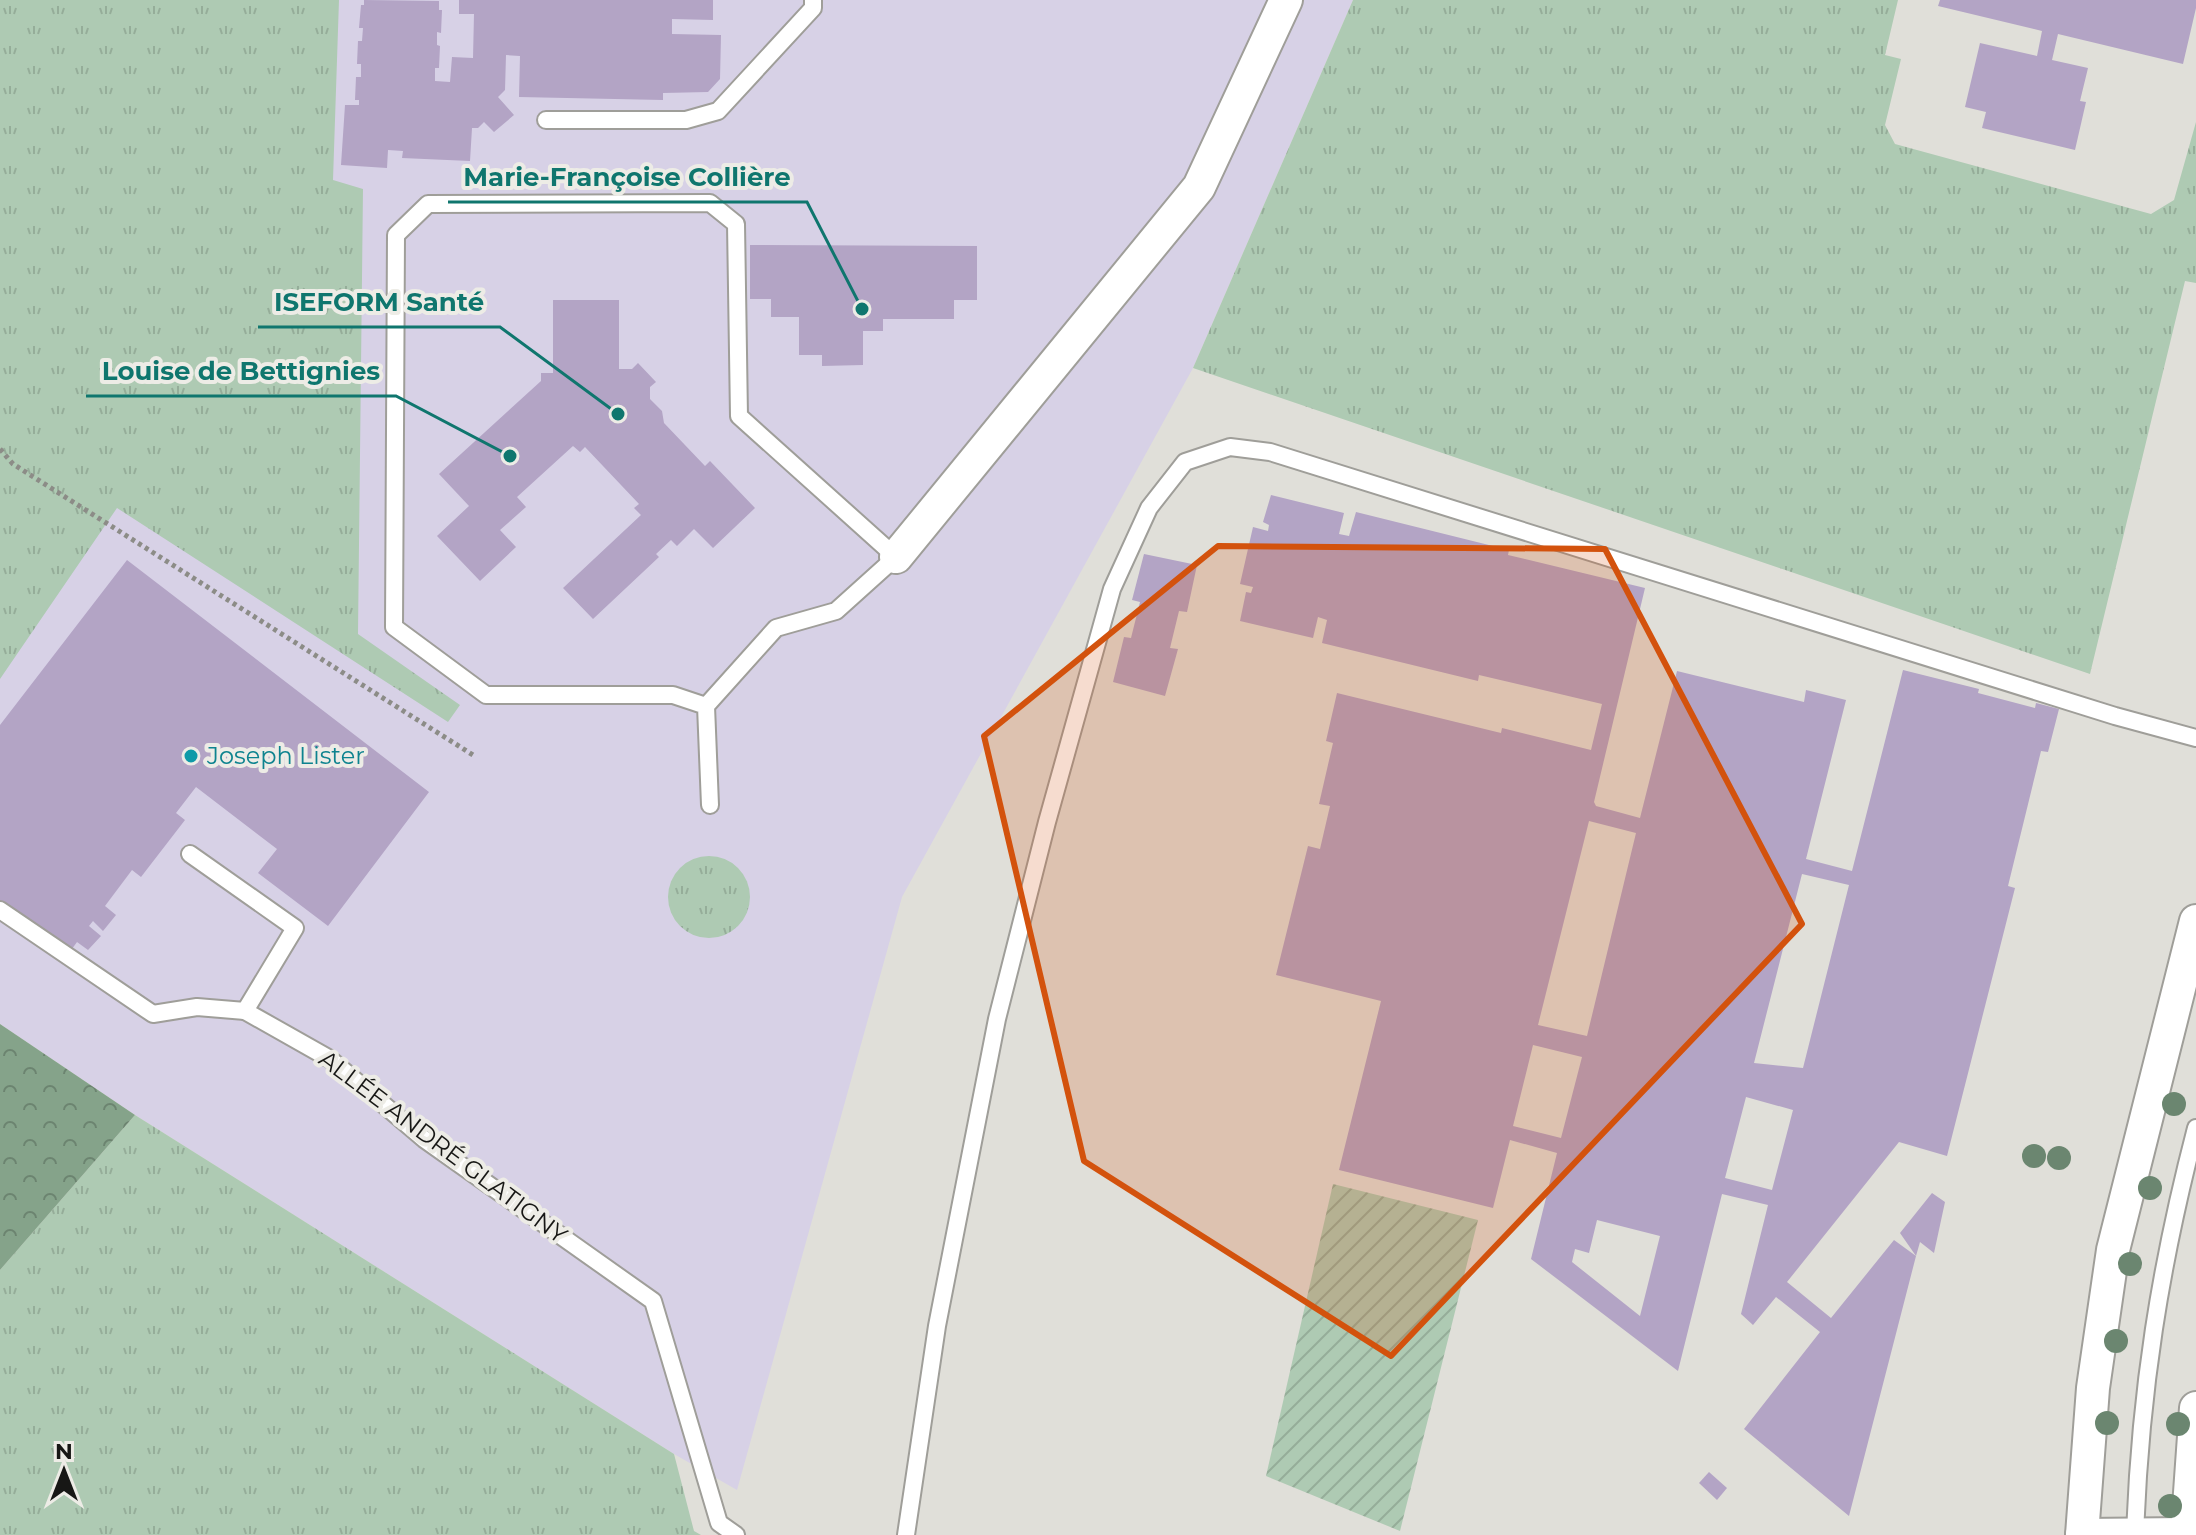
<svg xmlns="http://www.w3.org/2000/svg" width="2196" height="1535" font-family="Montserrat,sans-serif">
	<defs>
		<pattern id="grass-tufts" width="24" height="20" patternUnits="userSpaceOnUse" patternTransform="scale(2)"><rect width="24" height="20" fill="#aecab3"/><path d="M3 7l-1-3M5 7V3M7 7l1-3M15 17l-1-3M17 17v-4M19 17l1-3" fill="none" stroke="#95ad99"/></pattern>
		<pattern id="forest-crowns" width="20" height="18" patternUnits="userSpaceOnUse" patternTransform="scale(2)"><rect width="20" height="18" fill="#85a38a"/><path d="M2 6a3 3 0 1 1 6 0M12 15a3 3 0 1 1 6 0" fill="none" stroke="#6c8470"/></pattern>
		<pattern id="garden-furrows" width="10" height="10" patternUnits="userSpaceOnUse" patternTransform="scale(2)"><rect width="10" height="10" fill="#aecab3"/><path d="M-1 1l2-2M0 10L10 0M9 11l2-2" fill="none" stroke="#95ad99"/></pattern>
	</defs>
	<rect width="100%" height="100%" fill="#e0dfd9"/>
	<path fill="#d7d1e6" d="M0,0H1353L1193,368L902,897L737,1490L674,1454L135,1115L0,1024Z"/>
	<g fill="url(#grass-tufts)">
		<path d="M0,0H339L333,180L363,189L358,634L460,705L448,722L117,508L0,679Z"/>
		<path d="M1353,0H1898L1885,55L1901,59L1885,125L1895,144L2151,214L2174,200L2196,122V283L2185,281L2090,674L1193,368Z"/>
		<circle cx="709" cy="897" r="41"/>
		<path d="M135,1115L674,1454L694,1531L701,1535H0V1270Z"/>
	</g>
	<path fill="url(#forest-crowns)" d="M0,1024L135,1115L0,1270Z"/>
	<path fill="url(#garden-furrows)" d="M1333,1184L1478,1220L1400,1531L1266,1476Z"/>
	<g fill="#b3a4c5" fill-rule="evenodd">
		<path d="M364,0L439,1V10H442L441,33L437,32V45L440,46L439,68H435V81L450,82L452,57L473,58L474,14H459V0H713V20L672,19V34L721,35L720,79L708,92L663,93V100L519,97L520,56L506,55L505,90L498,97L514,115L494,132L484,122L478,128H472L470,161L402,158L403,151L388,150L387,168L341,165L345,105H359V100H355L356,77H361V64H357L358,41H362L363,28H359L361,5H364Z"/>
		<path d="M1940,0H2196V8L2183,64L2058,34L2052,60L2088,68L2080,101L2086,102L2075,150L1982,128L1986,112L1965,107L1980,43L2037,56L2042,31L1938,6Z"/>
		<path d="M750,245L977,246V300H954V319H883V331H863V365L822,366V355H799V317H771V299H750Z"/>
		<path d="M553,300H619V369H632L638,363L656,382L650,387V399L662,411L664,423L705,466L710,461L755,508L713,548L694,529L677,546L671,540L656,554L659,557L593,619L563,588L641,515L634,508L639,504L585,447L580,452L573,446L517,497L526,507L500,530L516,547L480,581L437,536L469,506L439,474L541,381V373H553Z"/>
		<path d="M1271,495L1344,513L1339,534L1349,536L1356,512L1509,550L1508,555L1645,588L1594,802L1596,806L1640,818L1677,671L1804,702L1806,690L1846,700L1806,859L1852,871L1903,670L1979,689L1978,693L2035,708L2036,703L2059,709L2048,752L2041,751L2008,886L2015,888L1947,1156L1899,1142L1787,1282L1831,1318L1894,1240L1916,1256L1849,1516L1744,1429L1820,1332L1776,1297L1753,1325L1741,1314L1768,1205L1722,1194L1678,1371L1531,1259L1557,1153L1510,1140L1493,1208L1339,1170L1381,1001L1276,975L1308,846L1320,849L1330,806L1319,804L1333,743L1326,741L1337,693L1501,733L1502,728L1591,750L1602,704L1479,675L1478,681L1322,643L1327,620L1318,617L1313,638L1240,621L1246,592L1251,593L1253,587L1240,584L1253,527L1268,531L1269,525L1263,522ZM1589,821L1636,833L1587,1036L1538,1025ZM1802,874L1849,885L1803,1068L1754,1063ZM1533,1045L1582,1057L1561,1138L1513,1126ZM1746,1097L1793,1110L1772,1190L1725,1178ZM1597,1220L1660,1236L1640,1316L1572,1262L1575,1249L1589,1253Z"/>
		<path d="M1144,554L1197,565L1187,612L1179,611L1170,648L1178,649L1165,696L1113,682L1124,637L1131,638L1140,602L1132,600Z"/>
		<path d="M127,560L429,792L328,926L258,873L277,849L196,787L176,813L185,820L141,877L132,870L105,906L116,915L103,931L93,921L89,926L101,936L88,950L77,942L69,953L0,900V725Z"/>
		<path d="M1932,1193L1945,1202L1934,1253L1920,1242L1916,1256L1900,1233Z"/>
		<path d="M1709,1472L1727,1488L1717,1500L1699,1483Z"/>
	</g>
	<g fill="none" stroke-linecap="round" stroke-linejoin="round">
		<defs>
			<g id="service">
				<path d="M546,120H686L718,111L813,8V0"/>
				<path d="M706,706L673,695H486L394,627L396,235L428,204L710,203L736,224L739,416L896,557L836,611L776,628L706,706L710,805"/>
				<path d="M190,854L295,928L245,1011L330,1059L424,1139L653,1301L719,1523L736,1535"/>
				<path d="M0,910L153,1014L197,1007L245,1011"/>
				<path d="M906,1535L937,1326L997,1019L1047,822L1112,589L1149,508L1185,462L1230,447L1270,452L2115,716L2196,738"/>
				<path d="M2135,1535C2140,1392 2160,1266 2196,1128"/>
			</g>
			<g id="minor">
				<path d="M896,557L1199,187L1286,0"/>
				<path d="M2082,1535L2093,1388L2113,1250L2196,921"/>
				<path d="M2082,1535L2187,1534"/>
				<path d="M2187,1535L2196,1408"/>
			</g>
		</defs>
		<use href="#service" stroke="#9f9e99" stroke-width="20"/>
		<use href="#minor" stroke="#9f9e99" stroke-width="36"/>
		<path stroke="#8c8c87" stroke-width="5" stroke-dasharray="4 4" stroke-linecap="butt" d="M0,449L13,464L473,755"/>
		<use href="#service" stroke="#fff" stroke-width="16"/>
		<use href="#minor" stroke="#fff" stroke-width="32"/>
	</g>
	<g fill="#6b8670">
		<circle cx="2174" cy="1104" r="12"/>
		<circle cx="2034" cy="1156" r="12"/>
		<circle cx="2059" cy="1158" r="12"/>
		<circle cx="2150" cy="1188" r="12"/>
		<circle cx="2130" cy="1264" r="12"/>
		<circle cx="2116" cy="1341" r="12"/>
		<circle cx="2107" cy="1423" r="12"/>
		<circle cx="2178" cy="1424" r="12"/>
		<circle cx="2170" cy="1506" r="12"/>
	</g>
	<path fill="#d3520d" fill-opacity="0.2" stroke="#d3520d" stroke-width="6" stroke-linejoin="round" d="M1218,546L1605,549L1802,924L1391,1356L1084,1161L984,736Z"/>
	<circle fill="#0f9aa8" stroke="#edece6" stroke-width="3" cx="191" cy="756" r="8"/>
	<g text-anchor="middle" stroke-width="8" stroke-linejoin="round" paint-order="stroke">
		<g font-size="24" fill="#0d838f" stroke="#edece6" text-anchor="start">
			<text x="207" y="764">Joseph Lister</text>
		</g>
		<g font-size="24" fill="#171715" stroke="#edece6">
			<text transform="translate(443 1147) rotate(37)" y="8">ALLÉE ANDRÉ GLATIGNY</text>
		</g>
	</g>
	<path fill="none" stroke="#0f766e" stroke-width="3" d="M862 309L807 202H448M618 414L500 327H258M510 456L396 396H86"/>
	<g fill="#0f766e" stroke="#edece6" stroke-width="3">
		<circle cx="862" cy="309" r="8"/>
		<circle cx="618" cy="414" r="8"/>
		<circle cx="510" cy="456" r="8"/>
	</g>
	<g font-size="26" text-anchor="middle" font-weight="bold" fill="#0f766e" stroke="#edece6" stroke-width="8" stroke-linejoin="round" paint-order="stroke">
		<text x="627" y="186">Marie-Françoise Collière</text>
		<text x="379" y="311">ISEFORM Santé</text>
		<text x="241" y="380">Louise de Bettignies</text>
	</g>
	<g transform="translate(64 1471)" stroke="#edece6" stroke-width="6" paint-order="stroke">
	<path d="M0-6L14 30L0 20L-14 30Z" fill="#171715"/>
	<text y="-12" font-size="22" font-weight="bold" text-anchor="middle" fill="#171715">N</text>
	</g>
</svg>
